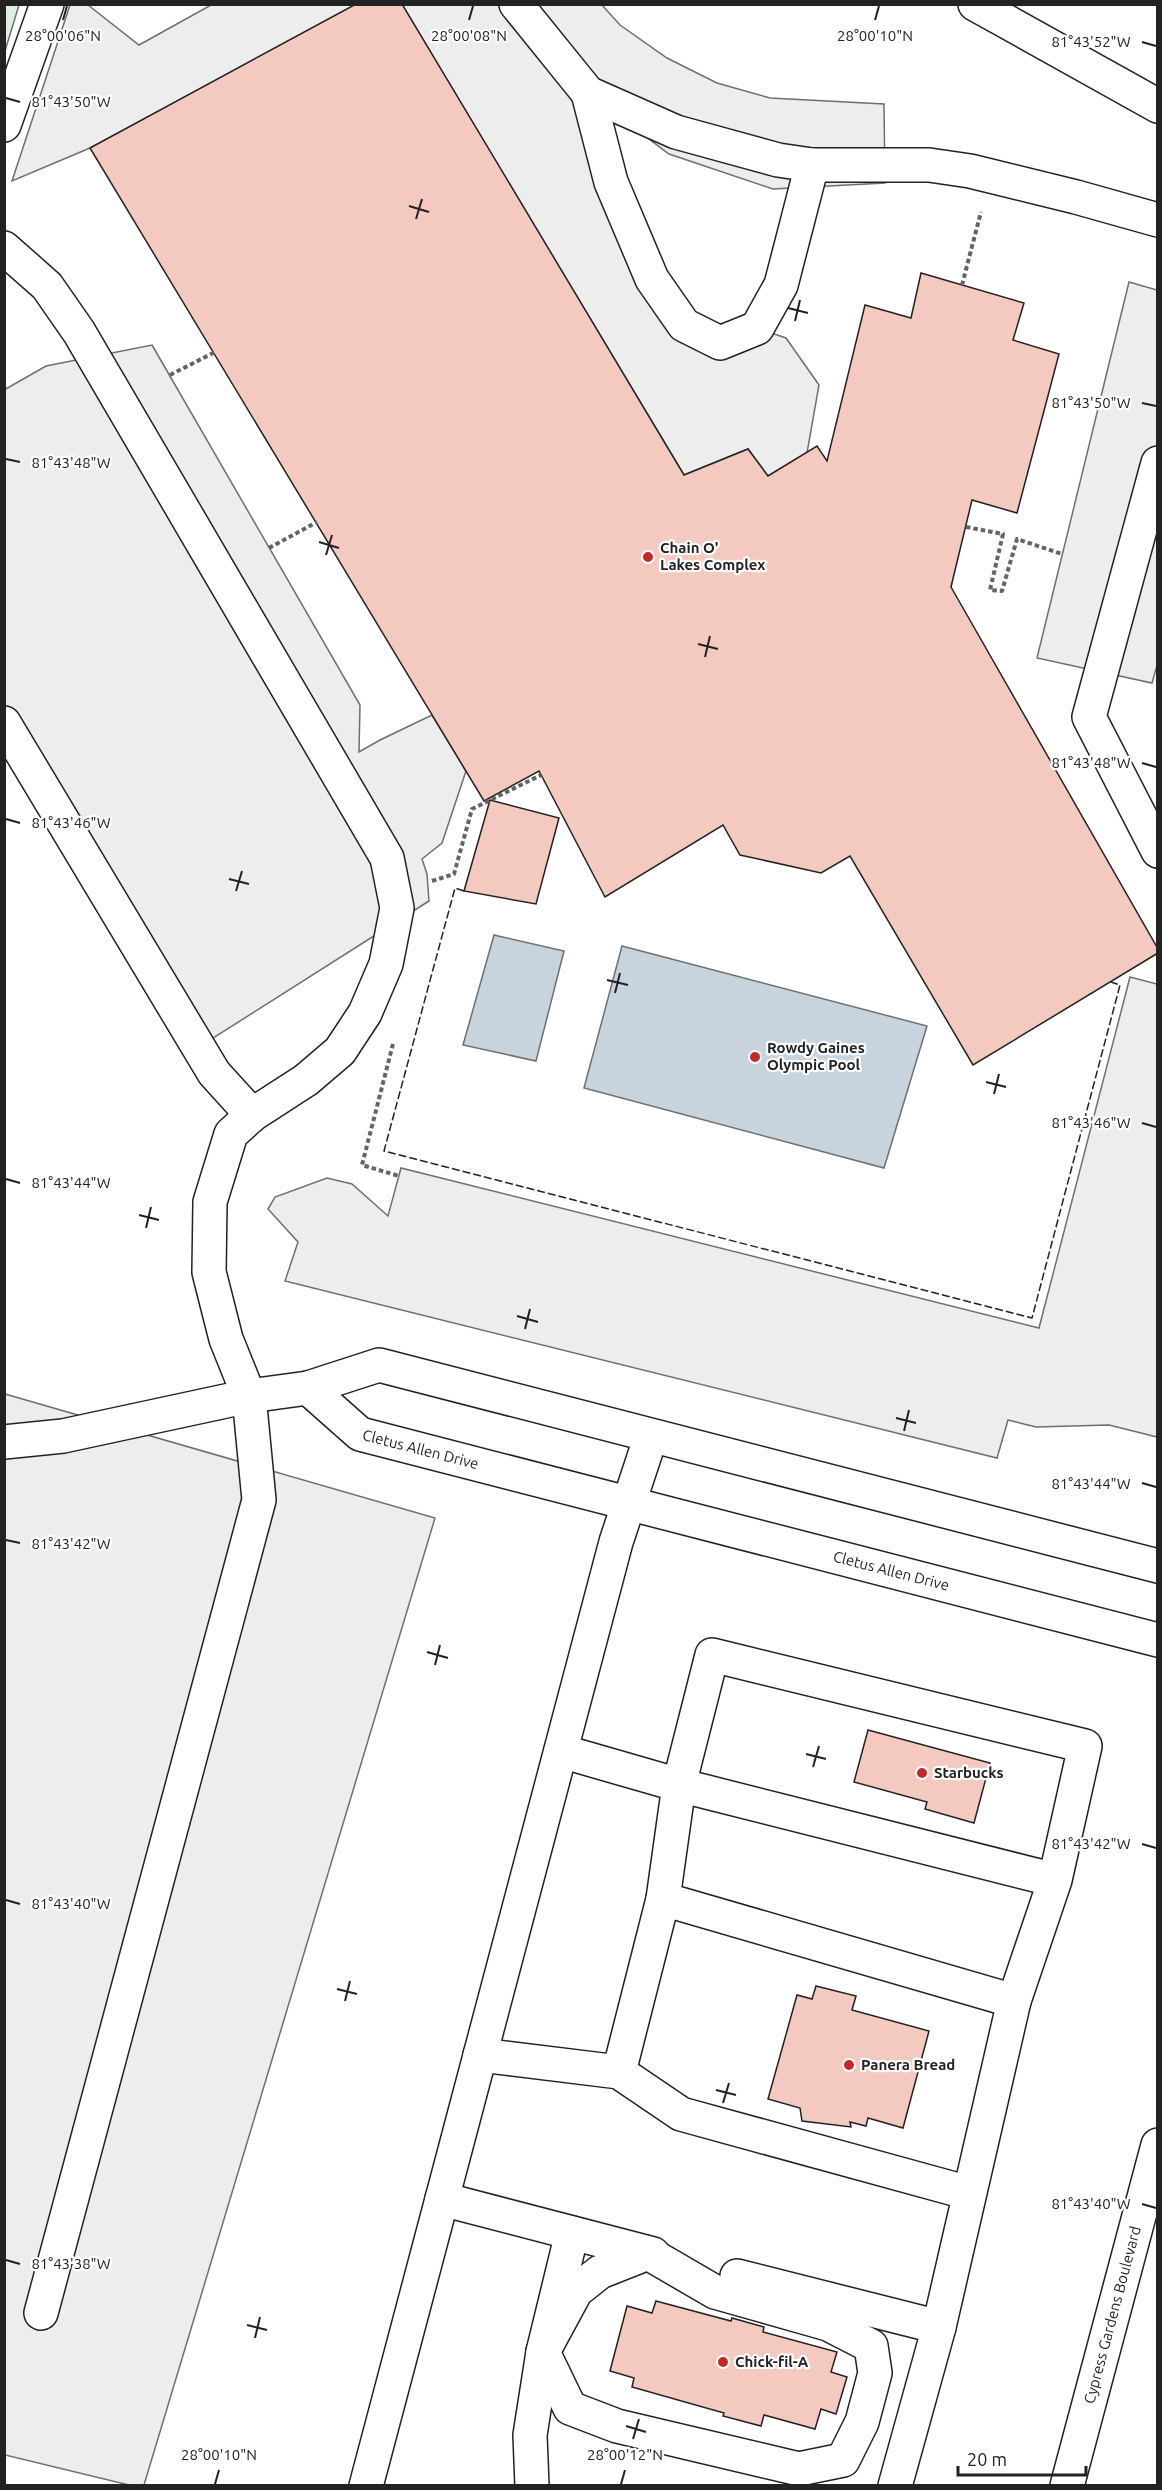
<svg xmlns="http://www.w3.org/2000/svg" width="1162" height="2490" font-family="Ubuntu,sans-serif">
	<rect width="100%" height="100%" fill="#fff"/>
	<path fill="#e0efe3" stroke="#6f6f6f" stroke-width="1.5" d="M5,4L19,5L5,51L4,5Z"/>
	<g fill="#ededed" stroke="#6f6f6f" stroke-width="1.5">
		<path d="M70,5H88L139,45L211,5H356L90,148L12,181Z"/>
		<path d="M402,5H602L620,25L667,58L717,83L770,98L884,104L885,183L773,189L669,154L589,94L684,324L757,328L786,338L819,385L807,453L768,476L748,449L684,475Z"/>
		<path d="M1129,282L1157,290L1158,662L1152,683L1037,658Z"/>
		<path d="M152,345L360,705L359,752L380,740L432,715L466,771L442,843L422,859L427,874L429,901L199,1047L5,718L4,390L46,366Z"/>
		<path d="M1130,977L1157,984V1437L1109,1425L1036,1427L1008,1420L997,1458L285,1281L298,1242L268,1209L275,1197L327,1178L352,1184L388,1216L401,1168L1039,1328Z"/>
		<path d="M5,1394L435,1518L144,2485H129L5,2455Z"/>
	</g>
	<g fill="#c7d3dd" stroke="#6f6f6f" stroke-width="1.5">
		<path d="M494,935L564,951L536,1061L463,1045Z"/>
		<path d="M622,946L927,1026L884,1168L584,1088Z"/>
	</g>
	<g fill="#f3c9c0" stroke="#222" stroke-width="1.5">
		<path d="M356,4H402L684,475L748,449L768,476L817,446L827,461L865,305L911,318L921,273L1024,303L1013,340L1059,354L1017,513L972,500L951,587L1158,949V953L973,1065L850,856L821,873L740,855L723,825L605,897L539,771L484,801L90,148Z"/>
		<path d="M490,800L559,818L536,904L464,891Z"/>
		<path d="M868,1730L990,1763L974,1823L925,1809L927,1802L854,1782Z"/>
		<path d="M816,1986L856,1996L852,2010L929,2031L903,2128L868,2118L866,2126L850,2122L851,2127L802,2121L800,2108L768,2099L797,1995L812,1999Z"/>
		<path d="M656,2301L731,2321L732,2318L764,2327L763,2332L837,2352L831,2372L847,2377L836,2414L821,2409L815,2429L764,2415L761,2426L723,2416L724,2413L632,2387L634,2378L610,2371L627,2306L652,2313Z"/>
	</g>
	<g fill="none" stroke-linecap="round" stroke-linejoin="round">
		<defs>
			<g id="minor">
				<path d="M516,4L588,93L676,132L778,160L812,165H929L970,171L1076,197L1158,220"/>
				<path d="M588,93L611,182L652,279L684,325L720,343L757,328L781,285L812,165"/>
				<path d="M4,125L47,4"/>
				<path d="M4,248L47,286L79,332L387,858L397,908L386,964L365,1013L340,1051L306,1080L252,1115L231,1134L210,1202L209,1272L226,1339L249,1396L259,1500L41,2313"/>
				<path d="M1158,463L1089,717L1158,851"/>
				<path d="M4,723L214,1073L252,1115"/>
				<path id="s1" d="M308,1388L360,1434L1158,1640"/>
				<path d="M4,1442L63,1436L249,1396L308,1388L379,1365L1158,1566"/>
				<path d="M561,1751L679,1785L663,1899"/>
				<path d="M1014,2001L1055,1880L1085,1746L712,1655L679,1785L1055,1880"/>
				<path d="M480,2055L619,2072L681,2114L969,2193"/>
				<path d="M619,2072L663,1899L1014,2001L939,2327"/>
				<path d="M442,2199L653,2254"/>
				<path d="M648,2253L715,2292L828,2324L871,2346L875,2373L862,2422L843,2460L799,2469L617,2426L570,2408L543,2352L576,2291L600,2272Z"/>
				<path d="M737,2276L939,2327L895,2486"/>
				<path d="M366,2486L616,1542L651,1436"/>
				<path d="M532,2486L530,2435L543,2352L572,2233"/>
			</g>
			<g id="major">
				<path id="s2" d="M1067,2486L1158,2145"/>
			</g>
			<path id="highway" d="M975,4L1158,106"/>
		</defs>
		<use href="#minor" stroke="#222" stroke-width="36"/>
		<use href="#major" stroke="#222" stroke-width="36"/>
		<use href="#highway" stroke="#222" stroke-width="36"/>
		<g stroke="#646464" stroke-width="4" stroke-dasharray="4.5 3" stroke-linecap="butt">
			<path d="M962,285L981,212"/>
			<path d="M170,375L215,352"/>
			<path d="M966,527L1003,534L990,590L1002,591L1017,539L1062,554"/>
			<path d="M269,548L317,522"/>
			<path d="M432,881L454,874L472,809L541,775"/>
			<path d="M393,1044L362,1165L399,1176"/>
		</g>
		<use href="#minor" stroke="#fff" stroke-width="33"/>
		<use href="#major" stroke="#fff" stroke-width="33"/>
		<use href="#highway" stroke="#fff" stroke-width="33"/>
		<path stroke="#222" stroke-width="1.5" stroke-dasharray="8 3" stroke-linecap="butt" d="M464,891L455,888L384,1151L1032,1318L1120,985L1111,982"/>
	</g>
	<path fill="none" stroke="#222" stroke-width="2" d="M63,20L67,6M469,20L473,6M875,20L879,6M1142,42L1156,46M6,98L20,102M409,206L429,212M416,219L422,199M788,308L808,313M795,321L800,300M1142,403L1156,406M6,459L20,462M319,542L339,548M326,555L332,535M698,644L718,649M705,657L710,636M1142,763L1156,767M6,819L20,823M229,879L249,884M236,891L242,871M607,980L628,985M615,993L620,973M986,1082L1006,1087M994,1094L999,1074M1142,1123L1156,1127M6,1179L20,1183M139,1215L159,1220M146,1228L151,1207M517,1316L538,1322M525,1329L530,1309M896,1418L916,1423M904,1431L909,1410M1142,1483L1156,1487M6,1540L20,1543M427,1652L448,1658M435,1665L440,1645M806,1754L826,1759M813,1767L819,1746M1142,1844L1156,1848M6,1900L20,1904M337,1989L357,1994M345,2001L350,1981M716,2090L736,2095M723,2103L729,2083M1142,2204L1156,2208M6,2260L20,2264M247,2325L267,2330M255,2338L260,2317M626,2426L646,2432M633,2439L639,2419M215,2484L219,2470M621,2484L625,2470"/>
	<g fill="#c62828" stroke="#fff" stroke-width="2">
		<circle cx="648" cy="557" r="6"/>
		<circle cx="755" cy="1057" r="6"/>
		<circle cx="922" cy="1773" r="6"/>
		<circle cx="849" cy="2065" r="6"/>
		<circle cx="723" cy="2362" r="6"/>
	</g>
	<g text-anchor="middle" stroke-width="4.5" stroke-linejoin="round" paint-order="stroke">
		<g font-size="15" font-weight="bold" fill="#222" stroke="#fff" text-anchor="start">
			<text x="660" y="553">Chain O'<tspan x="660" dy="17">Lakes Complex</tspan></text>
			<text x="767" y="1053">Rowdy Gaines<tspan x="767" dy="17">Olympic Pool</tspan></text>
			<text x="934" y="1778">Starbucks</text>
			<text x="861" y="2070">Panera Bread</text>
			<text x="735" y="2367">Chick-fil-A</text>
		</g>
		<g font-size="15" fill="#222" stroke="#fff">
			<text dy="5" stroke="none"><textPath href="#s1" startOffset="132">Cletus Allen Drive</textPath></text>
			<text dy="5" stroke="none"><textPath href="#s1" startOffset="618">Cletus Allen Drive</textPath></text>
			<text dy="5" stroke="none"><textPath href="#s2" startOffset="177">Cypress Gardens Boulevard</textPath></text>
		</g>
	</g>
	<g font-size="15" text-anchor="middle" fill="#222" stroke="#fff" stroke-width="4.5" stroke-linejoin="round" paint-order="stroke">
		<text x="63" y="41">28°00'06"N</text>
		<text x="469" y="41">28°00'08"N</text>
		<text x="875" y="41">28°00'10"N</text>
		<text x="1091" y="47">81°43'52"W</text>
		<text x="71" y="107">81°43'50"W</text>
		<text x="1091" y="408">81°43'50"W</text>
		<text x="71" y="468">81°43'48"W</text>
		<text x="1091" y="768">81°43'48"W</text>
		<text x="71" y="828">81°43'46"W</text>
		<text x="1091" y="1128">81°43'46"W</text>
		<text x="71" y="1188">81°43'44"W</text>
		<text x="1091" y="1489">81°43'44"W</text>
		<text x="71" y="1549">81°43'42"W</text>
		<text x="1091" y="1849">81°43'42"W</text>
		<text x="71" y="1909">81°43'40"W</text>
		<text x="1091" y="2209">81°43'40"W</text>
		<text x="71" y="2269">81°43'38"W</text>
		<text x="219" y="2460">28°00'10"N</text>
		<text x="625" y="2460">28°00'12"N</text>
	</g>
	<rect width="1162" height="2490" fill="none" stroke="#222222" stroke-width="12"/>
	<path d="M958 2466v9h128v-9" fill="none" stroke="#222222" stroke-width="3"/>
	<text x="967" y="2466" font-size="18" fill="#222222" stroke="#ffffff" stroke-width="4.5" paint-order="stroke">20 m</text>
</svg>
